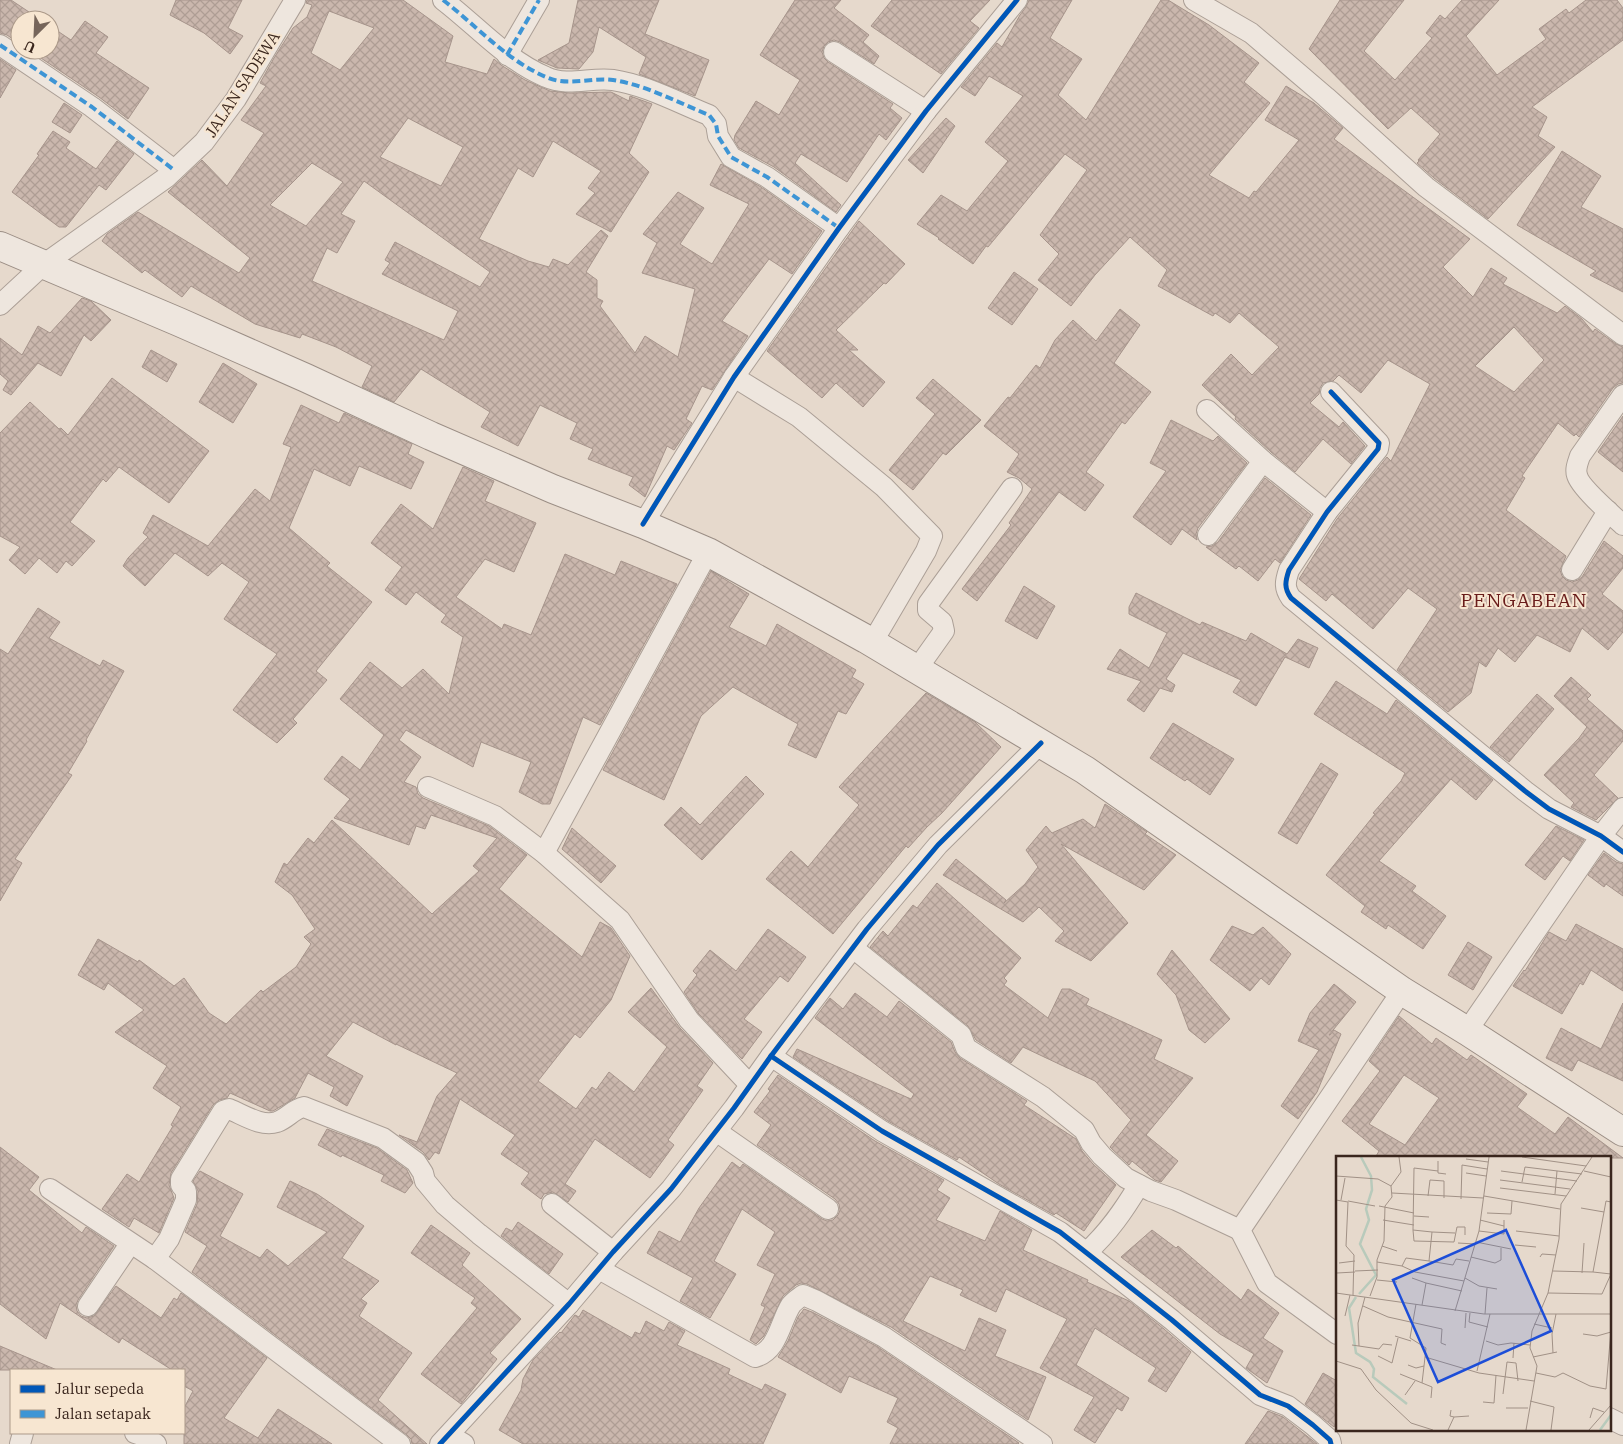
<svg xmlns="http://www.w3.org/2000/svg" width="1623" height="1444" font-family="'IBM Plex Serif',serif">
	<defs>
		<pattern id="building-cross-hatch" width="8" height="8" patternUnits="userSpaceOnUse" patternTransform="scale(1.25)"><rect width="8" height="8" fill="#cab7ad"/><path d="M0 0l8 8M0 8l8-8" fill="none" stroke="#ae9d94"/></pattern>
	</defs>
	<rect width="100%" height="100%" fill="#e6d9cc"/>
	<g fill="url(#building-cross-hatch)" stroke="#a6948b" fill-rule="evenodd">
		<path d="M0,0H11L41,20H20V44L7,35L0,33Z"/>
		<path d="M176,0H242L228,28L243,36L230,54L204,33L170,15Z"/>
		<path d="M307,0H403L453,36L445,62L487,74L494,59L501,65L525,80L550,91L570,93L611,92L629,101L630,96L652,104L629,153L649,172L611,232L576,214L595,193L588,188L601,171L553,141L533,177L518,168L479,239L528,261L549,267L553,259L568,265L601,230L608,236L586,272L597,280V298L603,301L600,306L635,353L645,336L678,357L695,289L642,273L657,243L643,234L678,192L704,208L680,244L712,264L749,204L710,185L721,164L761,187L822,231L792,274L769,259L722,321L748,336L712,390L702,386L686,419L692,423L674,450L667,446L645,497L629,485L633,477L588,459L593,449L570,439L577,423L540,405L518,446L481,427L490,412L421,369L394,402L362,387L372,366L336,347L302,334L300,338L255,324L191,286L182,297L145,270L142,273L102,241L107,234L138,212L239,273L250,258L168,192L202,160L227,186L264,133L241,120L266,86L260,83L274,58L293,28L307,17L312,5L306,3ZM329,11L374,28L340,70L311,53ZM408,118L463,147L441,186L380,157ZM312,163L343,182L306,226L270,205ZM364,181L490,272L480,287L395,242L385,260L390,263L382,274L458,311L444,340L312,281L327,248L337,253L355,221L341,214Z"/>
		<path d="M578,0H659L645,34L709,60L695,96L639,74L646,57L599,27L593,52L579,69L557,68L538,60L569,43Z"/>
		<path d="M795,0H841L834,8L869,35L863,42L879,56L874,64L840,42L834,40L828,42L824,46L822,52L824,58L828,62L893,104L890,108L902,118L886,140L879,134L847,182L801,154L795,163L841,205L836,212L774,167L739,148L734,140L735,135L756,101L779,115L800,80L760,55Z"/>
		<path d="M892,0H990L970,21L979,28L941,74L871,26Z"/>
		<path d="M1029,0H1072L1050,38L1082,59L1058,95L1086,120L1161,0H1168L1209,25L1259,63L1244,82L1270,103L1209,175L1249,198L1254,191L1256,192L1299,140L1265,120L1286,86L1314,103L1343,128L1334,139L1470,239L1443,267L1473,297L1491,268L1507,278L1503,284L1557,313L1565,306L1582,319L1593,332L1595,329L1616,344L1623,347V383L1618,384L1613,388L1579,437L1576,434L1574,436L1558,423L1522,476L1525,478L1506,510L1566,556L1560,570L1562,576L1566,580L1572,582L1578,580L1582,577L1604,541L1623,556V568L1602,594L1623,611V632L1608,650L1582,628L1570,652L1537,635L1515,662L1498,648L1486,667L1479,662L1471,693L1448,712L1397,670L1437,609L1408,588L1373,629L1332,594L1326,601L1299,579L1337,519L1387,457L1391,461L1430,384L1388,360L1361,393L1339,375L1333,381L1323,383L1320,388L1319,394L1310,403L1339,427L1343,422L1365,446L1351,464L1323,439L1295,472L1271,452L1235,419L1236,417L1202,385L1231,354L1252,375L1279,347L1239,313L1230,323L1215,313L1213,316L1158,286L1167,270L1130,237L1095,275L1071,306L1038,280L1059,254L1040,235L1087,170L1065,154L988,247L986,246L973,264L938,239L939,238L917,224L941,195L967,211L1008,161L985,142L1023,96L989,76L975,96L961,87L997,43L1002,47L1020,15L1026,7ZM1514,327L1544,360L1514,392L1475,366Z"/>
		<path d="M1340,0H1404L1364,51L1395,80L1432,38L1426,33L1440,15L1445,19L1462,0H1499L1466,36L1497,75L1546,39L1539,29L1566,9L1569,13L1586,0H1617L1623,8V40L1532,107L1547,117L1538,136L1555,147L1488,219L1434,178L1417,163L1419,161L1418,160L1440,134L1411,108L1388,129L1309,49Z"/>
		<path d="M85,21L108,37L96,53L149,88L128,119L99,97L29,50H50V26L71,40Z"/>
		<path d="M0,59L16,70L0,98Z"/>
		<path d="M64,103L82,115L70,133L52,122Z"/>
		<path d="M946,118L955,126L923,173L908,160Z"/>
		<path d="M53,131L70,142L66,148L96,169L117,141L134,154L106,190L99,185L66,227H59L12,192L39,155L37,154Z"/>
		<path d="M1562,151L1601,176L1581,207L1623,229V292L1590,275L1596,271L1517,225Z"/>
		<path d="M859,221L905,264L886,284L884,283L836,330L858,350H849L885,382L863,407L836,383L822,398L767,351Z"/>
		<path d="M1014,272L1038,289L1012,325L988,308Z"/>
		<path d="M82,298L91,301L111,320L91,341L84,335L61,376L38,363L11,395L3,390L8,381L0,374V338L22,355L38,326L50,333Z"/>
		<path d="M1120,309L1140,325L1114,363L1151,392L1125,424L1122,422L1086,472L1104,485L1085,511L1059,492L977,601L962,589L1011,525L1009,523L1032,489L1019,478L1007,472L1019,454L984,426L1008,397L1010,398L1036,365L1040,368L1055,340L1073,320L1096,341Z"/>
		<path d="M151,350L177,364L167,382L142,367Z"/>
		<path d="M223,363L257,384L233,423L199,402Z"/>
		<path d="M112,378L209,451L169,503L119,467L106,482L103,479L70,522L95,541L72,566L66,561L57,573L39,558L25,574L9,560L20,547L0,536V433L30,402L59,429L61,428L68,435Z"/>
		<path d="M933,379L981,420L946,455L943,453L913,490L889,470L935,414L916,398Z"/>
		<path d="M301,405L339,423L344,413L412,444L408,454L424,462L411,489L359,466L350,486L314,469L289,528L330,563L327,566L372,602L316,671L327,680L293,719L297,723L277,743L233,710L277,654L224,619L249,582L222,563L208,576L175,553L145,586L123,566L128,558L148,537L143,533L153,515L208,546L255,489L270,501L291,447L283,444Z"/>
		<path d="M1623,416V472L1598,452Z"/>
		<path d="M1171,420L1213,441L1218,436L1247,463L1198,528L1196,534L1197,540L1182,529L1171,545L1133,517L1166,471L1150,463Z"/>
		<path d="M463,467L494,481L485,501L536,523L514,572L485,559L456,597L502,629L504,624L531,635L565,554L615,575L621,561L677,584L600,725L583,717L550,804H542L519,792L531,762L481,742L473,767L406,730L399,740L421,757L404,782L416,787L418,794L423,798L489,826L527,855L499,889L582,957L600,922L611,928L630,956L611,1000L580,1038L575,1034L538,1081L576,1109L592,1087L596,1090L609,1072L634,1092L667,1047L628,1012L651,988L680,1028L713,1063L697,1086L703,1090L668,1140L674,1145L650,1178L595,1139L565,1184L576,1191L568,1202L553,1192L544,1194L541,1199L521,1184L529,1173L501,1154L515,1135L460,1099L439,1154L435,1152L429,1160L423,1152L399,1135L417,1142L437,1096L457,1073L396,1044V1045L353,1022L326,1056L363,1076L347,1106L330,1096L334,1087L308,1073L295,1098L273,1111H270L230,1093L227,1098L219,1100L213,1105L171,1173L169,1185L174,1198L159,1233L134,1218L129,1227L102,1209L127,1174L139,1182L173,1126L171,1125L181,1107L153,1088L167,1066L115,1032L144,1010L108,983L104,990L78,975L98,939L138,962L139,960L174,986L184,978L209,1013L226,1024L261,990L263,992L296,967L311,944L304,937L315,929L292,895L275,882L284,863L287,865L308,838L314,843L332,820L432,914L479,871L473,866L497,838L431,815L425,829L416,826L409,845L334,818L350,799L324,779L342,756L360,770L384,735L340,699L370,662L402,688L423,669L449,694L463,637L441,622L446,615L416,592L406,605L385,590L402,567L371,543L401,504L433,529Z"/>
		<path d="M1265,478L1311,515L1280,563L1275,559L1258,581L1239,566L1236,569L1206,547L1212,546L1218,542Z"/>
		<path d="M711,571L749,594L729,627L766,646L777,624L856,670L852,677L864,684L846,714L838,711L816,758L788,745L798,724L733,687L701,716L664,800L603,770Z"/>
		<path d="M1024,586L1055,606L1037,639L1005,621Z"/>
		<path d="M1136,593L1200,625L1202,622L1246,641L1251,633L1287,654L1298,639L1318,648L1309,668L1285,657L1256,706L1233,692L1241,680L1183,653L1166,679L1175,685L1172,692L1160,688L1144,712L1127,700L1141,681L1107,669L1120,649L1149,668L1167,633L1129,614V607Z"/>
		<path d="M38,608L60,622L49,638L100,666L103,660L124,671L86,740L87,741L68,773L72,775L15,859L22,863L0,901V649L8,654Z"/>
		<path d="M1571,677L1591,695L1587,699L1623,731V741L1594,775L1618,798L1596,820L1571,807L1574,803L1544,775L1579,738L1587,727L1554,696Z"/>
		<path d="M1336,681L1387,714L1396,700L1493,780L1476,800L1451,779L1379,861L1416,886L1412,891L1446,916L1423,949L1388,925L1386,929L1361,912L1365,906L1326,875L1375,814L1373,813L1401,781L1405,773L1314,714Z"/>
		<path d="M926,693L975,722L1001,747L942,813L927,827L908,848L906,846L833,934L766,879L791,851L808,867L859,805L839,787Z"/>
		<path d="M1537,694L1554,709L1509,762L1490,747Z"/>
		<path d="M1173,723L1234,759L1210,795L1187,779L1185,781L1150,758Z"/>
		<path d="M1321,763L1338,774L1297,844L1278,833Z"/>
		<path d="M746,776L764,794L702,860L664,825L681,807L700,825Z"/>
		<path d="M1105,804L1147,832L1145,834L1176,855L1144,890L1061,844L1128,923L1091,961L1055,941L1064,931L1039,907L1023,922L943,875L956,859L1006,900L1004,903L1025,884L1038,867L1026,850L1046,826L1052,833L1083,819L1095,828Z"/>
		<path d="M1556,826L1584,840L1570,861L1563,856L1545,880L1525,865Z"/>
		<path d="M572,828L616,866L601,883L562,849Z"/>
		<path d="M1604,853L1616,862L1623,864V896L1606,884L1604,887L1588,875Z"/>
		<path d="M937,883L1021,958L1004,978L1007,981L1004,985L1048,1018L1062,989H1070L1089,999L1086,1005L1162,1040L1154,1059L1193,1078L1146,1135L1178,1161L1161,1182L1155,1180L1132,1161L1129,1165L1110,1147L1131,1120L1095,1081L1023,1047L1011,1063L976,1040L968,1026L870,947L883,931L888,936L913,905L917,908Z"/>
		<path d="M1576,924L1623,949V991L1591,970L1583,985L1580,983L1562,1014L1513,986L1524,970L1525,971L1549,932L1566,941Z"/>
		<path d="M1232,926L1253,935L1263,927L1291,954L1269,985L1261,978L1250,991L1210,960Z"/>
		<path d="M768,929L806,957L788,982L780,976L744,1019L762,1032L742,1059L698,1013L684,992L697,975L693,971L710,950L736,971Z"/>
		<path d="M1468,942L1492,957L1473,990L1448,975Z"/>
		<path d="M1172,950L1230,1019L1205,1043L1189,1030L1176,995L1157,974Z"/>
		<path d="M1334,984L1356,1002L1329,1035H1330L1334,1030L1341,1034L1317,1092L1298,1119L1281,1106L1319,1050L1298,1041L1310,1013Z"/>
		<path d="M855,993L887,1017L899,1001L951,1042L955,1052L960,1058L1027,1101L1024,1105L1076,1139L1082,1151L1093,1164L1116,1185L1084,1231L1056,1213L1054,1215L999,1184L959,1157L957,1160L888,1121L793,1057L797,1049L911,1099L914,1094L815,1018L830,998L843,1009Z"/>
		<path d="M1623,1003V1081L1578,1060L1572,1071L1546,1058L1561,1028L1601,1049Z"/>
		<path d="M1399,1016L1432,1044L1436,1038L1467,1060L1471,1055L1527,1094L1517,1107L1555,1134L1568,1117L1623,1158H1375L1379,1151L1342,1121L1380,1071L1369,1061ZM1404,1075L1439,1098L1405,1145L1369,1124Z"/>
		<path d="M778,1075L875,1141L944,1180L937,1190L950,1198L936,1220L985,1241L1000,1211L1032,1230L1023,1250L1088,1280L1087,1282L1129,1301L1164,1329L1191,1352L1166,1392L1148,1381L1156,1368L1095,1328L1076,1365L1129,1398L1122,1411L1117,1408L1095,1443L1074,1430L1094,1397L1040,1368L1067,1319L1006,1289L996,1312L960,1295L963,1290L930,1276L903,1321L965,1351L979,1318L1006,1330L995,1356L1046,1377L1028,1420L891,1327L807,1284L801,1283L796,1285L783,1296L764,1336L756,1344L750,1340L765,1307L761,1305L775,1274L757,1265L775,1232L742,1209L714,1261L736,1274L710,1318L680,1301L693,1278L647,1253L659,1231L680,1242L699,1208L732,1162L740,1168L743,1164L822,1219L827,1221L833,1220L838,1215L840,1210L839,1204L835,1199L757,1145L771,1125L754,1112L770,1091L768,1089Z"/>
		<path d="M327,1129L377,1148L407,1170L413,1183L405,1193L381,1181L384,1175L342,1155L341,1157L318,1145Z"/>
		<path d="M0,1147L39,1177L29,1190L82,1233L86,1227L114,1246L78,1300L76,1305L77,1311L81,1316L87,1318L94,1316L116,1286L161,1318L174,1298L177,1300L181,1293L267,1358L224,1418L258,1438L278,1409L332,1444H184V1408L193,1391L184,1386V1370H172L122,1338L119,1343L60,1303L46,1339L0,1304Z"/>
		<path d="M200,1171L243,1194L220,1236L260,1258L267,1249L288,1266L327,1232L277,1207L290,1181L317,1194L364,1226L342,1258L379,1281L361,1299L367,1303L359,1316L412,1353L378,1400L427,1444H412L411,1439L407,1435L192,1272L207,1246L185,1232L197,1204L198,1191L193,1181Z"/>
		<path d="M518,1222L563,1254L549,1274L501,1236L506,1228L512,1231Z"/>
		<path d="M431,1225L470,1253L462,1265L521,1319L490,1353L497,1359L461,1404L421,1374L477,1308L471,1303L475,1298L411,1253Z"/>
		<path d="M1152,1230L1176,1248L1178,1246L1241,1300L1248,1289L1279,1313L1263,1338L1283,1351L1267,1383L1246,1368L1254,1354L1220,1334L1121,1257Z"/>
		<path d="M804,1309L812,1312L878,1347L1019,1443L1018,1444H890L898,1428L887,1422L898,1398L849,1376L841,1393L778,1357L788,1341L798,1317Z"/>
		<path d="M583,1310L632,1338L635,1332L640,1334L646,1321L664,1331L669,1322L685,1331L677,1345L730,1369L728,1374L762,1390L765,1384L786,1394L763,1444H523L499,1430L521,1390L523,1379L533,1360L560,1332L561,1333L575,1315L579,1317Z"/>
		<path d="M0,1346L57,1370H0Z"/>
		<path d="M1323,1373L1337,1381V1422L1334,1427L1305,1404Z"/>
		<path d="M1268,1411L1283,1417L1317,1444H1245Z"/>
	</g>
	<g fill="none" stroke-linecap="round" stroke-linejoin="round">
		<defs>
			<g id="minor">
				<path d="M443,0C477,26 506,60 546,77C568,87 590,77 613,80C646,85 679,103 709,115L716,124L718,136L731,157L767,177L839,228"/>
				<path d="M1194,0L1251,33L1326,97L1426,187L1623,335"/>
				<path d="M0,45L92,107L174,170"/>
				<path d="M834,52L926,111"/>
				<path d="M507,55L539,0"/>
				<path d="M0,305L43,265L167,177L204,142L236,99L295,0"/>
				<path d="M734,377L799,417L884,487L932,536L926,551L872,643"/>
				<path d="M1331,392L1379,443L1378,449L1327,512L1289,570C1285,582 1284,588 1291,598L1525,791L1549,809L1601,836L1623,852"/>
				<path d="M1623,395L1580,456C1578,462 1575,469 1577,475C1579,486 1613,516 1623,525"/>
				<path d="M1207,410L1263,461L1327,512"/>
				<path d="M643,524L734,377L839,228L926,111L1017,0"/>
				<path d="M1208,535L1263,461"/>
				<path d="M1572,570L1608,511"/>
				<path d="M917,669L944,631L942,622L928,610V604L1012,488"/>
				<path d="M428,787L495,816L544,853L620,920L689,1020L750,1085"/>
				<path d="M544,853L708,552"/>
				<path d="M853,948L961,1035L966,1048L1043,1097L1084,1130L1091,1143L1102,1156L1126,1178L1151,1191L1176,1200L1240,1230"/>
				<path d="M1467,1031L1601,836L1623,808"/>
				<path d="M771,1056L882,1131L1060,1232L1172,1320L1260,1395L1288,1406L1313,1425L1330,1440L1331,1444"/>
				<path d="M716,1131L828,1209"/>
				<path d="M50,1189L155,1259L400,1444"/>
				<path d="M552,1204L613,1252"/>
				<path d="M1087,1252C1109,1232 1124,1210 1139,1185"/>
				<path d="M155,1259L169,1239L186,1200V1191L181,1185V1179L223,1111L229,1109C244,1115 261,1127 277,1122C288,1118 293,1109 304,1107L383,1138L416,1162L423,1173L425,1181L445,1205L479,1234L569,1304"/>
				<path d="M599,1269L755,1357C778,1351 780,1322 791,1305C794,1301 799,1298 803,1295L817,1301L884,1337L1042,1444"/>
				<path d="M88,1306L130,1244"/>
				<path d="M1337,1334L1267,1283L1240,1230L1402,991"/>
				<path d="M1609,1418L1623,1425"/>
				<path d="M135,1433L141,1435L156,1444"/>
				<path d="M449,1435L464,1444"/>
				<path d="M20,1444L23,1433"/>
				<path d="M440,1444L569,1304L613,1252L671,1189L734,1108L771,1056L867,929L938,845L1041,743"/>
			</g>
			<path id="secondary" d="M0,246L179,322L306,378L431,436L553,489L643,524L708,552L866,639L1085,770L1402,991L1467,1031L1623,1132"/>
		</defs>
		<use href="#minor" stroke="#ab9f96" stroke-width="22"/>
		<use href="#secondary" stroke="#9b8e85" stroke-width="30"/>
		<use href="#minor" stroke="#eee6de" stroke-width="20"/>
		<use href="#secondary" stroke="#eee6de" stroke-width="28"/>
		<g stroke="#3e95d5" stroke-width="4" stroke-dasharray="8 4" stroke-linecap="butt">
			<path d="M443,0C477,26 506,60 546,77C568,87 590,77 613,80C646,85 679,103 709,115L716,124L718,136L731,157L767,177L839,228"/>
			<path d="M0,45L92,107L174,170"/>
			<path d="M507,55L539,0"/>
		</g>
		<defs>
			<g id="cycleway">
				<path d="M1331,392L1379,443L1378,449L1327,512L1289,570C1285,582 1284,588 1291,598L1525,791L1549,809L1601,836L1623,852"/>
				<path d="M643,524L734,377L839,228L926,111L1017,0"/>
				<path d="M771,1056L882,1131L1060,1232L1172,1320L1260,1395L1288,1406L1313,1425L1330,1440L1331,1444"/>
				<path d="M440,1444L569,1304L613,1252L671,1189L734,1108L771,1056L867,929L938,845L1041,743"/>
			</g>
		</defs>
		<use href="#cycleway" stroke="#f7e6d1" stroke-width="8"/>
		<use href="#cycleway" stroke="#0057b8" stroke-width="5"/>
	</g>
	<g text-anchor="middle" stroke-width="4" stroke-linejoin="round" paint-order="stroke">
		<g font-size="16" fill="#3a261d" stroke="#f7e6d1">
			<text transform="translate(242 84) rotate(-57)" y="6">JALAN SADEWA</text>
		</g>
		<g font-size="19" letter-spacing="1" fill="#691c1a" stroke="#f7e6d1">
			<text x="1524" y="607">PENGABEAN</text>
		</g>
	</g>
	<g transform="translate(1336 1156)">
		<rect width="275" height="275" fill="#e6d9cc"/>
		<path fill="none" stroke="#b8cabb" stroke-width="2.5" d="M23,138L40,119L24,88L33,64L30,53L36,34L35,20L25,1M20,141L13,152L20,197L34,206L38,213L37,221L71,248M264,274L275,259"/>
		<path fill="none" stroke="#a19186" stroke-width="1" d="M186,1L250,10M130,3L152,6M102,5V17L110,18M165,15L241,25M248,15L275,21M130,17L150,20M0,20L42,23L55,30M164,24L234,33M186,26L189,11L246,18M164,32L230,40M56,37L147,42M219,38L221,15M92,40L94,24L108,25V42M148,40L224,53M125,43L126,9L151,13M0,44L12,46L10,90L18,99L17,139M5,44L9,22M12,45L39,50M43,50L78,57M245,52L268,56M151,57L175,58L176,45M78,60L93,61M47,64L78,69M144,64L168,70M77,74L78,85L118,86L121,71H129V79M143,75L168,78V64M180,75L223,80M96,76L77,74L78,12L102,15M140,86L175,93M122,87L139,88M179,89L200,91M46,90L61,95M135,101L159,107L165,104V92M204,101L206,98L220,99M93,105L117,109L120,103L133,105M41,106L66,110L70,102L93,105L96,76L119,77M3,107L19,105M66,110L79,116L128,125M19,115L42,114M217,115L257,116L270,45L275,46M1,117L19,116M246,117L248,87M76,122L90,127L86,149M129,122L143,130L161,133M41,124L61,126M90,127L126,135M0,137L148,158H275M212,137L266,138L275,118L257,116M34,140L41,121V104L48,85L49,50L56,41L55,30L65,16L63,1M27,150L52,161L106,173L105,187L110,189M119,155L143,75L153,1M134,157L133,166L152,171M149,158L151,132M9,160L14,139M198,168L216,172M129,172L130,157M247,178L261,180L275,176M59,180L75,185M150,185L162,189L175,187L194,189M16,189L43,193L47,188L56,189M23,190L22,167L29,141M217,197L216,178L220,158M42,200L56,207L62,182M89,201L143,217L198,225M197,201L221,196M177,202L178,187M0,205L25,213L40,234L75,267L97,274M72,209L80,212L88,210L90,192L74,182L80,148M141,215L154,158M200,217L219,221L227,217L254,230L270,233L275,174M64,218L96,231L95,242M86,227L88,210M167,238L171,206L180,207L182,225M69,239L79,225M194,245L218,251L215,274M147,246L158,247L160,219M170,252H192M118,261L133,260M254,262L257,252L268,256M112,274L118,261L114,260L115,254M190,274L201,210L194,192L196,175L212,137L223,83L225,48L256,1M253,274L275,249"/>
		<path fill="#1d4ed8" fill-opacity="0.15" stroke="#1d4ed8" stroke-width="2.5" d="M170,74L215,175L102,226L57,124Z"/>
		<rect width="275" height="275" fill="none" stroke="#3a261d" stroke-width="2.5"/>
	</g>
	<rect x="10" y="1369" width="175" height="65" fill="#f7e6d1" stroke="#ab9989"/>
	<rect x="20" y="1385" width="25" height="8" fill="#0057b8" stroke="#ab9989"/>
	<text x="55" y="1394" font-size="15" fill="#3a261d">Jalur sepeda</text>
	<rect x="20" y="1410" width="25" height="8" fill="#3e95d5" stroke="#ab9989"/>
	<text x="55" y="1419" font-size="15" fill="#3a261d">Jalan setapak</text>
	<g transform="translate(35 35) rotate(204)"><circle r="24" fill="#f7e6d1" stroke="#ab9989"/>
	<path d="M0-4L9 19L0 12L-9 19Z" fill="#76655a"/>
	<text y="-8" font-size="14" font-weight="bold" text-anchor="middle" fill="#3a261d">U</text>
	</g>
</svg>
